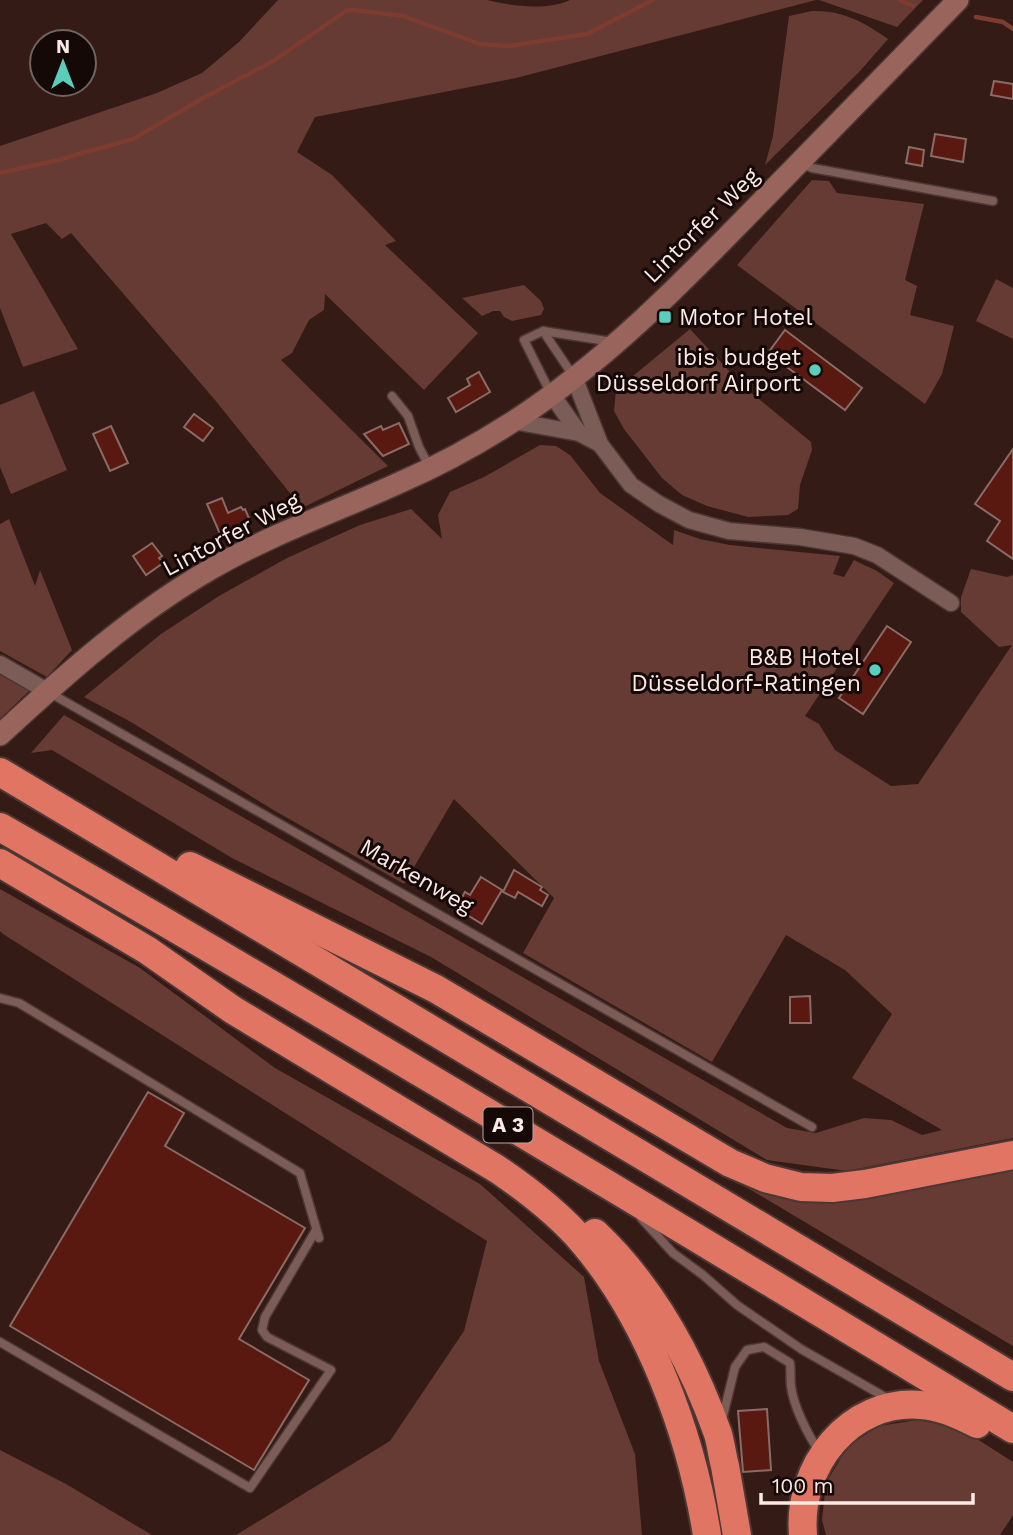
<svg xmlns="http://www.w3.org/2000/svg" width="1013" height="1535" font-family="'Work Sans',sans-serif">
	<rect width="100%" height="100%" fill="#341b16"/>
	<g fill="#653b33">
		<path d="M278,0H487C511,6 546,11 570,0H816L516,78L315,117L297,152L332,175L396,241L385,245L478,333L424,390L325,294L324,310L309,320L292,353L281,360L388,466L302,508L215,400L71,233L62,239L46,223L11,234L78,349L23,367L0,308V146L157,93L202,73L239,42Z"/>
		<path d="M819,0H923L897,27Z"/>
		<path d="M812,11C842,10 864,22 888,39L860,71L765,165L773,136L789,16Z"/>
		<path d="M812,180L829,181L837,193L924,204L905,280L917,286L910,315L954,326L942,374L925,404L737,265Z"/>
		<path d="M996,279L1013,288V339L976,321Z"/>
		<path d="M524,285L541,301L544,309L541,315L512,321L504,317L500,311H493L482,316L462,298Z"/>
		<path d="M690,329L742,385L811,442L812,450L800,485L798,509L788,515L748,517L707,506L682,495L662,478L624,429L614,411L616,390Z"/>
		<path d="M34,391L67,470L11,494L0,467V405Z"/>
		<path d="M540,445L556,446L570,455L600,493L673,545L674,530L700,539L730,545L840,556L833,574L844,577L854,560L877,571L894,583L805,716L819,724L835,750L891,786L918,784L1012,645L999,647L961,612V597L971,569L1007,577L1013,575V1138L847,1171L767,1160L431,957L232,858L52,750L31,753L64,715L787,1128L816,1133L864,1118L891,1120L922,1135L942,1130L852,1078L892,1014L845,970L786,935L712,1062L523,953L554,898L454,799L404,884L275,811L131,722L84,697L161,634L219,596L287,558L360,525L411,509L442,539L438,515L450,492L484,477Z"/>
		<path d="M9,519L35,586L40,570L72,650L47,677L0,651V524Z"/>
		<path d="M0,673L29,691L0,719Z"/>
		<path d="M0,889L140,968L275,1068L480,1184L584,1277L599,1361L635,1454L642,1535H236L390,1441L464,1331L487,1241L3,934L0,931Z"/>
		<path d="M489,1034L765,1183L1013,1160V1346Z"/>
		<path d="M917,1420L960,1428L1013,1462V1515L1000,1535H826L822,1520L826,1483L848,1446L879,1426Z"/>
		<path d="M0,1450L66,1484L152,1535H0Z"/>
	</g>
	<g fill="none" stroke-linecap="round" stroke-linejoin="round">
		<g stroke="#7e3b30" stroke-width="4.5">
			<path d="M900,0L913,6"/>
			<path d="M976,17L1003,22L1013,29"/>
			<path d="M0,173L58,160L133,139L203,98L273,61L346,11L353,10L403,16L480,44L509,46L587,34L653,0"/>
		</g>
	</g>
	<g fill="#591910" stroke="#8b6b65" stroke-width="2">
		<path d="M994,81L1013,84V99L991,95Z"/>
		<path d="M935,134L966,139L963,162L931,156Z"/>
		<path d="M909,147L924,150L922,166L906,163Z"/>
		<path d="M785,330L862,388L845,410L768,353Z"/>
		<path d="M479,372L490,392L456,412L448,398L470,385L467,379Z"/>
		<path d="M194,414L213,428L203,441L184,427Z"/>
		<path d="M399,423L409,444L383,456L364,434L381,426L383,430Z"/>
		<path d="M111,426L128,463L110,471L93,434Z"/>
		<path d="M1013,449V559L987,541L1000,521L975,504Z"/>
		<path d="M222,498L228,513L241,507L243,510L245,509L251,523L221,536L207,504Z"/>
		<path d="M152,543L162,556L159,558L163,563L146,575L133,556Z"/>
		<path d="M887,626L911,642L863,714L839,698Z"/>
		<path d="M514,870L542,887L540,890L548,895L542,906L518,892L515,898L503,892Z"/>
		<path d="M481,877L502,890L482,924L456,908L465,892L470,895Z"/>
		<path d="M810,996L811,1023H790V997Z"/>
		<path d="M148,1092L184,1113L165,1146L305,1228L239,1339L309,1380L254,1470L10,1326Z"/>
		<path d="M767,1409L771,1470L743,1472L738,1411Z"/>
	</g>
	<g fill="none" stroke-linecap="round" stroke-linejoin="round">
		<defs>
			<g id="service">
				<path d="M802,164L812,168L993,201"/>
				<path d="M543,331L574,377"/>
				<path d="M551,394L524,340L543,331L613,342"/>
				<path d="M392,396L408,416L419,447L430,468"/>
				<path d="M50,693L812,1127"/>
				<path d="M0,998L19,1003L300,1173L319,1238"/>
				<path d="M641,1218L673,1253L703,1275L737,1305L801,1349L892,1401"/>
				<path d="M0,1342L250,1488L331,1370L267,1337L262,1330L265,1317L316,1230"/>
				<path d="M722,1420L735,1367L747,1350L764,1347L790,1363C791,1371 790,1378 791,1386C793,1405 808,1436 820,1452"/>
			</g>
			<g id="minor">
				<path d="M574,377L600,444L631,485L659,504L689,520L729,531L800,537L854,546L877,555L951,603"/>
				<path d="M552,395L579,433L600,444"/>
				<path d="M513,421L579,433"/>
				<path d="M0,664L47,691"/>
			</g>
			<path id="secondary" d="M0,735C66,674 133,614 211,569C271,534 338,511 401,482C440,465 478,444 514,421C605,362 681,284 757,206C824,138 890,69 958,0"/>
			<g id="motorway">
				<path d="M0,772L1013,1377"/>
				<path d="M0,827C341,1022 677,1226 1013,1429"/>
				<path d="M0,863L147,950L233,1010L497,1169C528,1190 558,1213 583,1242C649,1320 691,1434 707,1535"/>
				<path d="M190,866L436,989L730,1163L765,1178L801,1187L832,1188L865,1184L1013,1155"/>
				<path d="M595,1233C652,1287 692,1361 718,1434C721,1444 722,1455 725,1466C729,1489 733,1512 737,1535"/>
				<path d="M803,1535C797,1467 849,1399 921,1405C941,1406 960,1415 977,1424"/>
			</g>
		</defs>
		<use href="#service" stroke="#4c3735" stroke-width="11"/>
		<use href="#minor" stroke="#4c3735" stroke-width="19"/>
		<use href="#secondary" stroke="#4c3735" stroke-width="24"/>
		<use href="#motorway" stroke="#4c3735" stroke-width="32"/>
		<use href="#service" stroke="#7b5c57" stroke-width="8"/>
		<use href="#minor" stroke="#7b5c57" stroke-width="16"/>
		<use href="#secondary" stroke="#99645b" stroke-width="21"/>
		<use href="#motorway" stroke="#e07563" stroke-width="28"/>
	</g>
	<g fill="#5bcebb" stroke="#140907" stroke-width="2.5">
		<rect x="658" y="310" width="14" height="14" rx="3.5"/>
		<circle cx="815" cy="370" r="7"/>
		<circle cx="875" cy="670" r="7"/>
	</g>
	<g text-anchor="middle" stroke-width="6" stroke-linejoin="round" paint-order="stroke">
		<rect fill="#140907" stroke="#b6a6a2" stroke-width="2" x="483.5" y="1107.5" width="49" height="35" rx="5"/>
		<g font-size="21" font-weight="bold" fill="#fbe9e5">
			<text x="508" y="1132">A 3</text>
		</g>
		<g font-size="23" fill="#fbe9e5" stroke="#140907">
			<text transform="translate(701 225) rotate(-45)" y="8">Lintorfer Weg</text>
			<text transform="translate(231 534) rotate(-28)" y="8">Lintorfer Weg</text>
			<text transform="translate(417 876) rotate(30)" y="8">Markenweg</text>
		</g>
		<g font-size="23" fill="#fbe9e5" stroke="#140907" text-anchor="end">
			<text x="679" y="325" text-anchor="start">Motor Hotel</text>
			<text x="801" y="365">ibis budget<tspan x="801" dy="26">Düsseldorf Airport</tspan></text>
			<text x="861" y="665">B&amp;B Hotel<tspan x="861" dy="26">Düsseldorf-Ratingen</tspan></text>
		</g>
	</g>
	<g transform="translate(63 63)"><circle r="33" fill="#140907" stroke="#706360" stroke-width="2"/>
	<path d="M0-5L12 26L0 18L-12 26Z" fill="#5bcebb"/>
	<text y="-10" font-size="19" font-weight="bold" text-anchor="middle" fill="#fbe9e5">N</text>
	</g>
	<path d="M761 1493v10h212v-10" fill="none" stroke="#fbe9e5" stroke-width="3.5"/>
	<text x="772" y="1493" font-size="21" fill="#fbe9e5" stroke="#140907" stroke-width="5" paint-order="stroke">100 m</text>
</svg>
